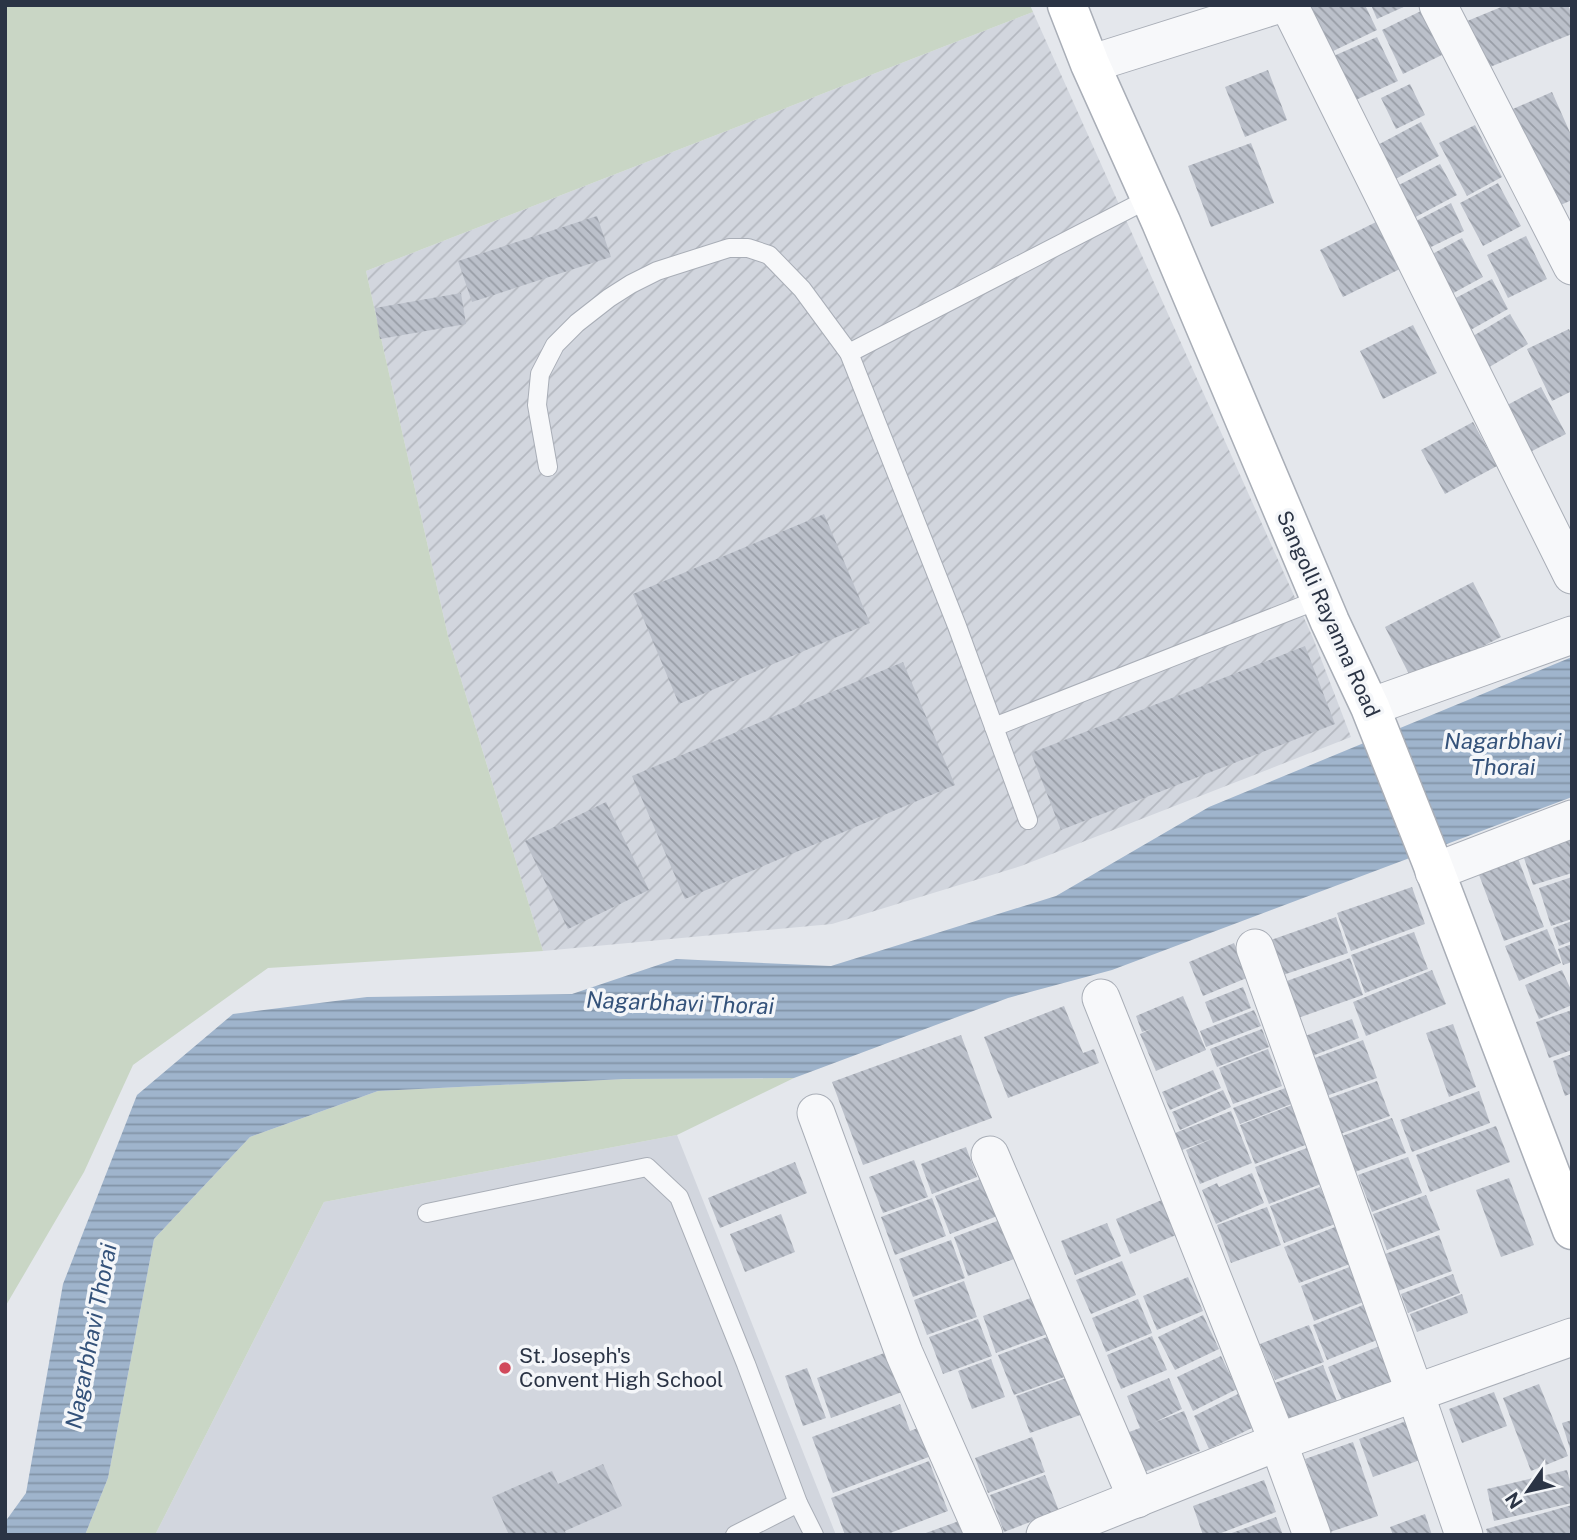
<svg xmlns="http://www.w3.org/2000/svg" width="1577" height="1540" font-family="'Public Sans',sans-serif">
	<defs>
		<pattern id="industrial-furrows" width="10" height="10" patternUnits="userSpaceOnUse" patternTransform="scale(1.75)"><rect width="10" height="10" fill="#d2d6de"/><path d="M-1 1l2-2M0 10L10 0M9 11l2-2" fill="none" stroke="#b4b8c0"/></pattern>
		<pattern id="water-rules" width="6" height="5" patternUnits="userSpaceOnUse" patternTransform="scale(1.75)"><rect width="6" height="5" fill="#9fb4cc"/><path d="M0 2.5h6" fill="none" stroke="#8293a7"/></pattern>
		<pattern id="building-back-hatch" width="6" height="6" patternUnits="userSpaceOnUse" patternTransform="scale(1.75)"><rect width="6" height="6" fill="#bbc0ca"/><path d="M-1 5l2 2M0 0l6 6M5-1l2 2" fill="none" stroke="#989da6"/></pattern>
	</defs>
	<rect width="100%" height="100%" fill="#e4e7ec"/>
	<path fill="#d2d6de" d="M677,1135L836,1535H155L324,1202Z"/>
	<path fill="url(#industrial-furrows)" d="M1033,12L1313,638L1351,737L1021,866L832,924L543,951L448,636L366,271Z"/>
	<g fill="#c9d6c5">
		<path d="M5,5H1030L1033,12L366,271L448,636L543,951L268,968L133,1065L84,1172L5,1307Z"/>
		<path d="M794,1078L677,1135L324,1202L155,1535H85L108,1478L154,1239L250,1137L378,1091L624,1079Z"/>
	</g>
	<path fill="url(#water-rules)" d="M1572,657V797L1112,970L1008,998L794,1078L624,1079L378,1091L250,1137L154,1239L108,1478L85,1535H5V1522L26,1493L63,1284L137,1095L233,1014L367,997L572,994L676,959L831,966L1056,896L1209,807Z"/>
	<g fill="url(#building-back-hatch)">
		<path d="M1312,5H1365L1377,30L1327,54L1306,8Z"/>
		<path d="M1371,5H1408L1377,19Z"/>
		<path d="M1506,5H1568L1572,15V34L1480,71L1460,24Z"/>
		<path d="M1423,10L1444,54L1403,74L1382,30Z"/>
		<path d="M1377,37L1398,81L1349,103L1329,58Z"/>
		<path d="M1268,70L1287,120L1245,137L1225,87Z"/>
		<path d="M1410,84L1425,115L1396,129L1381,98Z"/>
		<path d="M1552,92L1572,137V200L1549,210L1506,112Z"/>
		<path d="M1421,122L1439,156L1388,183L1370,149Z"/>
		<path d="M1475,125L1502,177L1467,196L1439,143Z"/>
		<path d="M1251,143L1274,203L1211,227L1188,166Z"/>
		<path d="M1440,164L1457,195L1410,220L1393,188Z"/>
		<path d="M1498,183L1521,226L1483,246L1460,203Z"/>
		<path d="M1451,203L1464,231L1429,248L1416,221Z"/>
		<path d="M597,216L611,257L472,302L458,261Z"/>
		<path d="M1376,222L1400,269L1343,297L1320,250Z"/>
		<path d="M1526,236L1547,279L1508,298L1487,255Z"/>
		<path d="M1462,238L1483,277L1446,297L1425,258Z"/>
		<path d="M1492,279L1508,309L1467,332L1450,301Z"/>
		<path d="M461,293L466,324L380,339L375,308Z"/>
		<path d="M1510,314L1528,344L1481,372L1463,342Z"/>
		<path d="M1413,325L1437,373L1383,399L1360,351Z"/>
		<path d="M1569,329L1572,336V391L1552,401L1527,349Z"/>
		<path d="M1541,387L1566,434L1522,456L1498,410Z"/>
		<path d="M1473,422L1497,466L1445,494L1421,450Z"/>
		<path d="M824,514L870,623L679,704L633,594Z"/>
		<path d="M1473,582L1501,637L1413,682L1385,627Z"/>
		<path d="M1305,646L1335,724L1061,830L1031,753Z"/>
		<path d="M903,662L955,785L685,899L632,776Z"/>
		<path d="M606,802L649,890L568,929L525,841Z"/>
		<path d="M1572,830V873L1533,885L1520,846Z"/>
		<path d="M1516,853L1544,927L1504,941L1476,867Z"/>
		<path d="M1572,877V919L1551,926L1539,888Z"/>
		<path d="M1412,887L1425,924L1351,951L1337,913Z"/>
		<path d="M1336,917L1348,953L1283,975L1271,940Z"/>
		<path d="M1572,921V941L1559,946L1553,928Z"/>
		<path d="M1547,929L1561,963L1519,981L1505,946Z"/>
		<path d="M1414,932L1428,969L1365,993L1351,955Z"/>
		<path d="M1234,943L1249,977L1203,996L1189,962Z"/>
		<path d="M1572,944V962L1563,965L1558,949Z"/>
		<path d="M1350,958L1363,995L1298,1018L1284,982Z"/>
		<path d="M1432,970L1446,1004L1366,1036L1353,1002Z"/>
		<path d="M1562,970L1572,992V1005L1539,1019L1525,985Z"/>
		<path d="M1243,987L1251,1008L1213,1023L1205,1002Z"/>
		<path d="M1183,996L1206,1050L1156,1071L1140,1034L1151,1029L1142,1032L1136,1016Z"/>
		<path d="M1064,1006L1083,1053L1094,1049L1099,1063L1008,1098L984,1037Z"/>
		<path d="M1254,1010L1261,1026L1206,1047L1200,1031Z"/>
		<path d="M1572,1010V1050L1549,1058L1536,1022Z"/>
		<path d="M1352,1019L1359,1038L1312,1056L1305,1036Z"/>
		<path d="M1453,1024L1476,1087L1449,1097L1426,1033Z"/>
		<path d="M1262,1029L1269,1047L1217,1067L1210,1049Z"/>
		<path d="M961,1035L992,1118L863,1165L832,1082Z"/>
		<path d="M1363,1040L1377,1078L1326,1096L1312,1059Z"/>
		<path d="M1268,1049L1282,1086L1233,1104L1219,1068Z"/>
		<path d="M1572,1054V1093L1565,1096L1553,1061Z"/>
		<path d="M1213,1070L1221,1088L1170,1110L1162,1092Z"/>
		<path d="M1377,1081L1390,1116L1340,1134L1327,1099Z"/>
		<path d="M1288,1087L1294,1103L1240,1124L1233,1108Z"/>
		<path d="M1223,1090L1231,1107L1180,1130L1172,1112Z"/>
		<path d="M1479,1091L1490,1123L1412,1152L1400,1120Z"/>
		<path d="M1292,1105L1308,1144L1255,1164L1240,1125Z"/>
		<path d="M1231,1111L1252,1163L1200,1184L1186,1150L1214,1138L1182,1150L1175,1133Z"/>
		<path d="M1392,1118L1406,1153L1355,1172L1342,1136Z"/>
		<path d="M1496,1126L1510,1162L1430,1192L1416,1155Z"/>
		<path d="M966,1147L977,1177L932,1194L921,1164Z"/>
		<path d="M1307,1148L1321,1184L1269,1204L1255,1167Z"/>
		<path d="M1408,1157L1422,1193L1372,1212L1358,1175Z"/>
		<path d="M914,1160L928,1197L883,1213L869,1177Z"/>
		<path d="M795,1162L807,1193L720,1228L708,1198Z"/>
		<path d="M1252,1173L1264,1203L1216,1224L1202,1190L1217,1183L1219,1187Z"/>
		<path d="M986,1177L1000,1215L950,1234L935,1196Z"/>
		<path d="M1509,1178L1534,1245L1501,1257L1476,1190Z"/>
		<path d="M1320,1187L1335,1224L1284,1243L1270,1206Z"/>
		<path d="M1426,1195L1440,1230L1387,1250L1373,1214Z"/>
		<path d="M932,1198L946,1236L895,1255L881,1217Z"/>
		<path d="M1162,1200L1176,1235L1130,1254L1116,1219Z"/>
		<path d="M1267,1207L1281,1245L1231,1263L1217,1225Z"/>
		<path d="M781,1214L795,1252L745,1272L730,1234Z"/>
		<path d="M1000,1220L1014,1259L968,1276L954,1237Z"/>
		<path d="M1107,1223L1121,1256L1075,1275L1061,1241Z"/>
		<path d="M1335,1227L1350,1264L1299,1283L1284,1247Z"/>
		<path d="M1439,1235L1452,1271L1398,1291L1385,1254Z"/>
		<path d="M951,1240L965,1278L913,1297L899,1259Z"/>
		<path d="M1122,1261L1136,1295L1091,1314L1076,1280Z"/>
		<path d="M1352,1266L1366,1301L1314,1321L1301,1286Z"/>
		<path d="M1453,1274L1460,1293L1408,1313L1401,1294Z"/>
		<path d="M1188,1277L1203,1311L1157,1330L1143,1296Z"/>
		<path d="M964,1281L977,1317L927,1335L914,1300Z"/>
		<path d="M1462,1294L1468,1313L1417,1332L1410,1314Z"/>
		<path d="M1036,1296L1050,1333L996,1353L983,1316Z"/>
		<path d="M1138,1299L1152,1333L1106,1352L1092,1318Z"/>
		<path d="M1368,1303L1382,1338L1327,1360L1313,1325Z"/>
		<path d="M1203,1315L1219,1349L1175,1370L1158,1337Z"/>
		<path d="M978,1319L992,1356L943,1374L929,1337Z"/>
		<path d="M1309,1325L1324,1362L1275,1380L1260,1344Z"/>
		<path d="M1055,1334L1070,1375L1014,1395L998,1355Z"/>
		<path d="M1152,1336L1167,1370L1121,1389L1107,1355Z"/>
		<path d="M1382,1345L1398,1383L1344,1405L1328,1367Z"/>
		<path d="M887,1352L902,1392L831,1418L817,1378Z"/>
		<path d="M1221,1356L1237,1389L1193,1411L1177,1377Z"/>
		<path d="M991,1359L1005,1397L972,1409L958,1371Z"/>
		<path d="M1323,1365L1338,1404L1290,1423L1275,1383Z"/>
		<path d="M807,1368L826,1418L803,1426L785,1376Z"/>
		<path d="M1069,1377L1083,1414L1030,1433L1016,1396Z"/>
		<path d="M1169,1378L1182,1409L1155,1422L1184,1411L1200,1451L1144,1472L1129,1432L1140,1428L1127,1396Z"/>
		<path d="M1539,1384L1568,1456L1531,1471L1503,1398Z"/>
		<path d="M1494,1392L1507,1426L1462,1443L1449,1409Z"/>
		<path d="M1238,1394L1254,1427L1209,1449L1194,1416Z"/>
		<path d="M900,1404L910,1431L923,1426L934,1455L833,1493L812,1437Z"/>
		<path d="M1572,1420V1452H1571L1562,1423Z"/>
		<path d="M1406,1421L1420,1460L1373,1477L1359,1439Z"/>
		<path d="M1032,1437L1045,1472L988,1493L975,1458Z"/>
		<path d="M1353,1442L1378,1516L1330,1532L1305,1459Z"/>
		<path d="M929,1461L948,1511L885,1535H845L831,1498Z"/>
		<path d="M603,1464L622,1506L565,1531L566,1535H509L492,1497L552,1471L558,1484Z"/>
		<path d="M1567,1470L1572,1489V1503L1494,1521L1487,1489Z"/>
		<path d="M1045,1475L1059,1511L1004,1532L990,1495Z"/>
		<path d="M1264,1480L1276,1512L1216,1535H1203L1193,1506Z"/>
		<path d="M1572,1505V1535H1488L1486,1529Z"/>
		<path d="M1425,1514L1432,1535H1393L1390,1527Z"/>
		<path d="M1276,1517L1283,1535H1229V1534Z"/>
		<path d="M959,1521L965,1535H923V1534Z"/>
	</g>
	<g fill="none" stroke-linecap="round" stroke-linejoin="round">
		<defs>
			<g id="lane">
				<path d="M849,353L1150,198"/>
				<path d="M548,467L537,405L540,374L555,345L577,323L609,298L631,284L657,271L729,248H748L769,255L802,289L849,353L957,626L1028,820"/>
				<path d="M994,727L1320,599"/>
				<path d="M427,1213L647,1167L679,1197L746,1364L798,1503L814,1535"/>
				<path d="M735,1535L798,1503"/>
			</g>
			<g id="street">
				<path d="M1289,5L1572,575"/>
				<path d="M1438,5L1572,266"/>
				<path d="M1090,64L1277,5"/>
				<path d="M1370,707L1572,635"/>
				<path d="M1434,872L1572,819"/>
				<path d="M1255,948L1415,1393L1464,1535"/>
				<path d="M1101,998L1278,1442L1312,1535"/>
				<path d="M816,1113L904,1353L984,1535"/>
				<path d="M990,1155L1137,1499"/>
				<path d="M1045,1535L1278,1442L1572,1337"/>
			</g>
			<path id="secondary" d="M1067,5L1090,64L1161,222L1330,622L1370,707L1430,858L1572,1230"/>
		</defs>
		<use href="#lane" stroke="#a9aeb7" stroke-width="20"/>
		<use href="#street" stroke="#a9aeb7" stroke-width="39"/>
		<use href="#secondary" stroke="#a9aeb7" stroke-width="41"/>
		<use href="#lane" stroke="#f7f8fa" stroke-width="18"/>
		<use href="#street" stroke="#f7f8fa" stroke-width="37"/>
		<use href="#secondary" stroke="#fff" stroke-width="38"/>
	</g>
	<circle fill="#d1495b" stroke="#f4f6f9" stroke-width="2.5" cx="505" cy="1368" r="7"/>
	<g text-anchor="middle" stroke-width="7" stroke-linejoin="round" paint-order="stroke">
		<g font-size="21" fill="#2b3445" stroke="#f4f6f9">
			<text transform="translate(1328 614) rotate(66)" y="7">Sangolli Rayanna Road</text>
		</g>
		<g font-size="21" fill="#2b3445" stroke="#f4f6f9" text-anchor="start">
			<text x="519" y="1363">St. Joseph's<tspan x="519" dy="24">Convent High School</tspan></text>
		</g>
		<g font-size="23" font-style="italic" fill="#34527a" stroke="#f4f6f9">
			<text x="1503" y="749">Nagarbhavi<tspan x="1503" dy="26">Thorai</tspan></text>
			<text transform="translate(680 1003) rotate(2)" y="8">Nagarbhavi Thorai</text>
			<text transform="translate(91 1336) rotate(-79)" y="8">Nagarbhavi Thorai</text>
		</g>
	</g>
	<rect width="1577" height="1540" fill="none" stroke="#2b3445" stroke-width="14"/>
	<g transform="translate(1528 1491) rotate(236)" stroke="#f4f6f9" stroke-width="5" paint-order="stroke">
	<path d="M0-5L12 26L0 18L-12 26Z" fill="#2b3445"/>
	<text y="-10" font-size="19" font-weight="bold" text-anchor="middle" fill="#2b3445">N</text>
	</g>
</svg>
